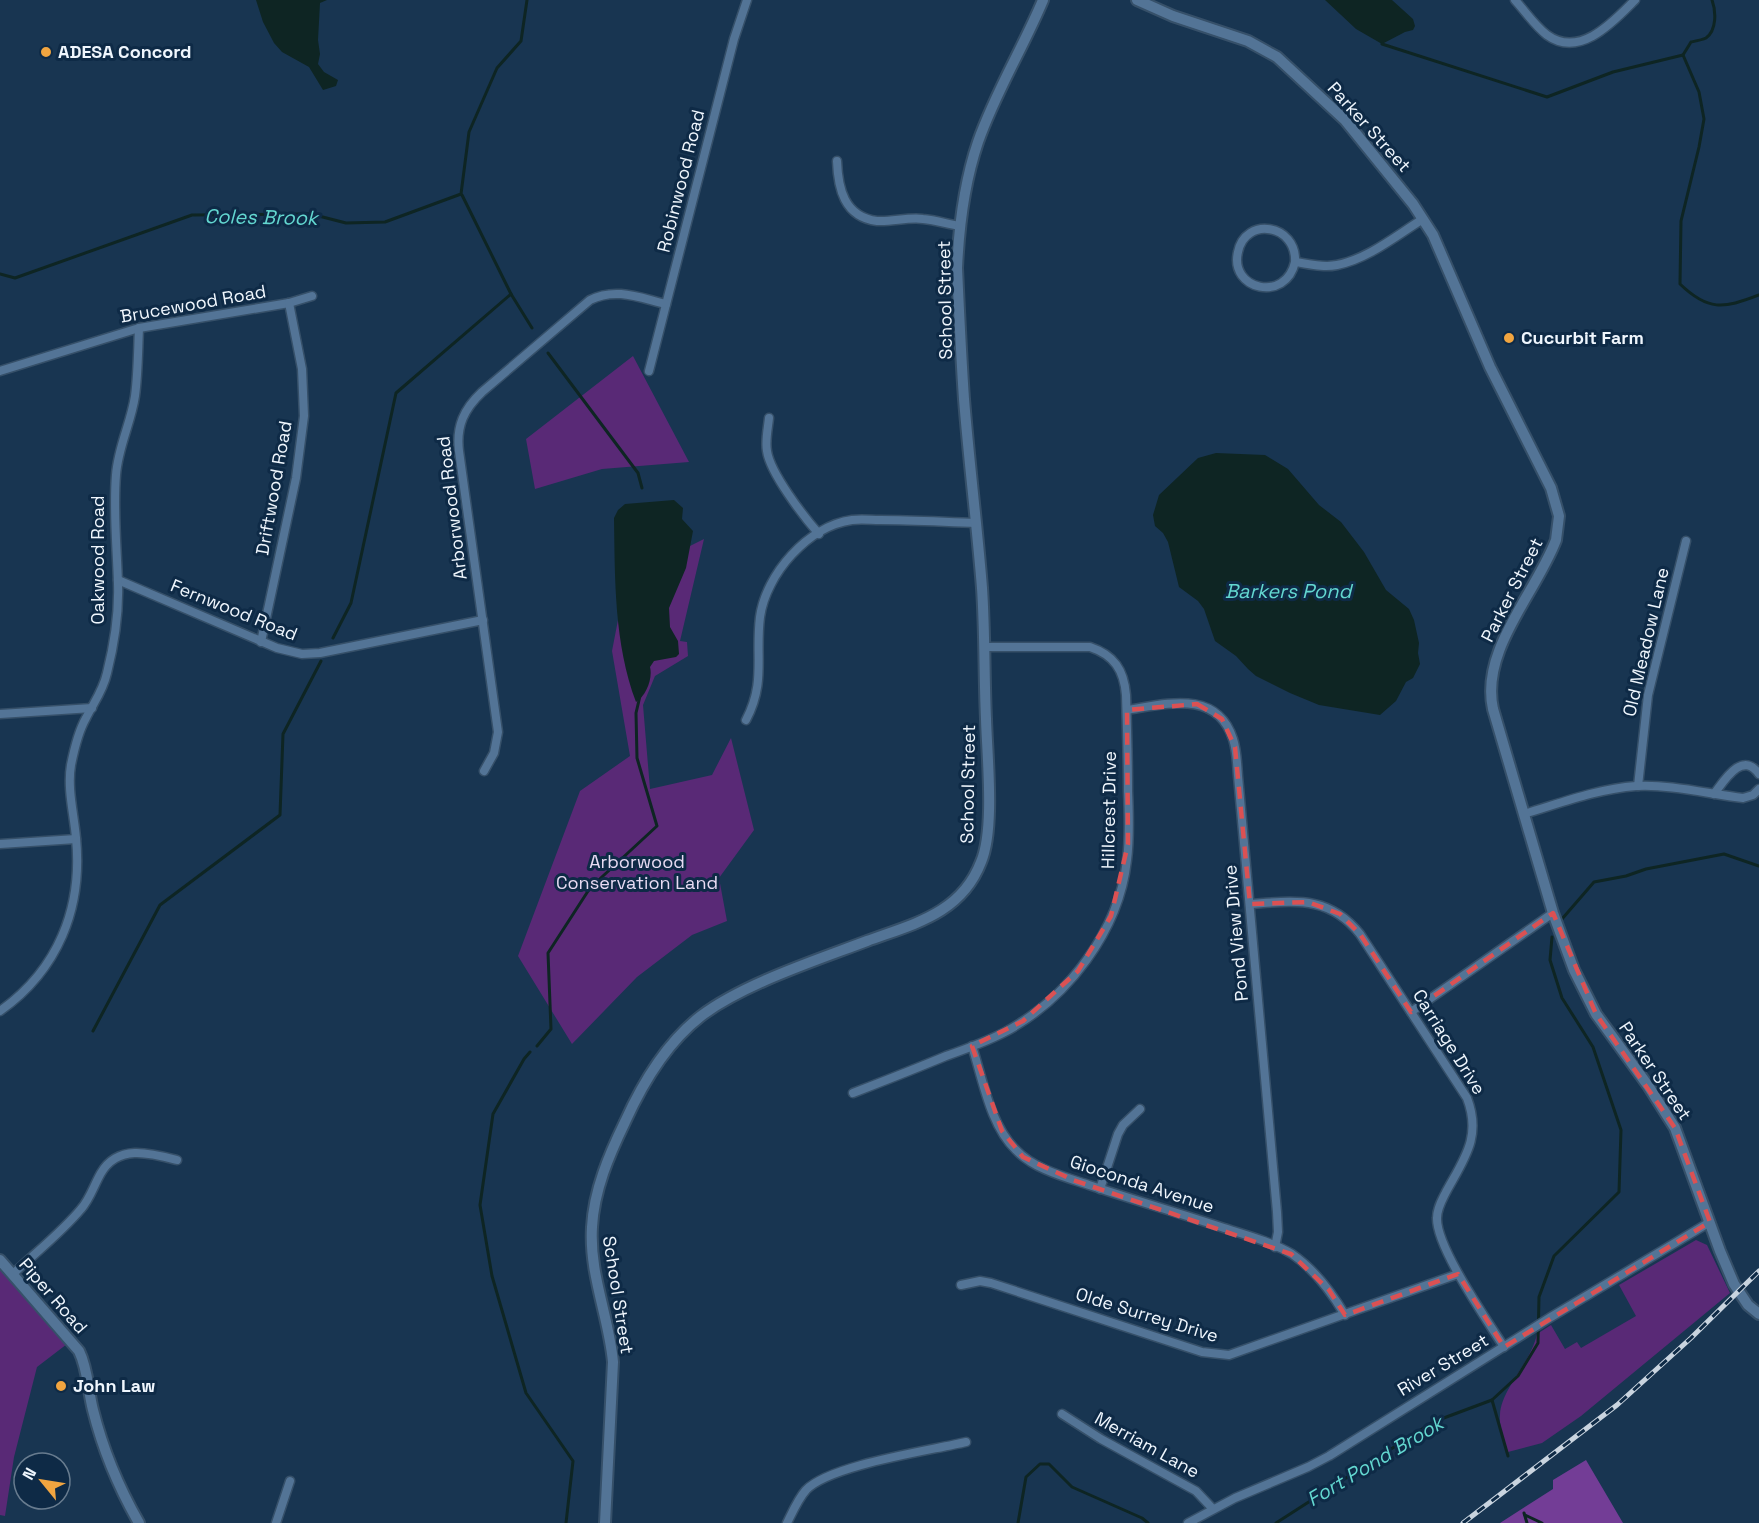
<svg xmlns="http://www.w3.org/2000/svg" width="1759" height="1523" font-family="'Space Grotesk',sans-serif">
	<rect width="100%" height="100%" fill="#183551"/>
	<g fill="#592976">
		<path d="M633,356L689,462L602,469L535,489L526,439Z"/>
		<path d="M634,537L688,547L704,539L680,641L687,642L688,656L655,676L643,705L650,789L712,775L731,738L754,830L719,878L727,921L692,935L637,977L572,1044L518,956L580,791L630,756L612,651Z"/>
		<path d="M1696,1240L1707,1245L1730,1293L1581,1416L1542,1443L1508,1452C1504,1439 1499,1428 1500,1415C1501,1389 1531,1363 1537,1334L1551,1325L1565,1349L1577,1342L1581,1348L1636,1316L1619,1285Z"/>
		<path d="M0,1265L67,1344L37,1367L14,1457L5,1516L0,1515Z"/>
	</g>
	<path fill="#733d96" d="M1586,1460L1623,1523H1500L1553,1489V1480Z"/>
	<g fill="#0e2523">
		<path d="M256,0H327L320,3L318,40L320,54L318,64L324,72L338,80L336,86L323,90L309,67L282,52L274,43L263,22Z"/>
		<path d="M1325,0H1392L1413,19L1415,26L1413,30L1405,32L1382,44L1356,29Z"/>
		<path d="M1216,453L1265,455L1288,469L1319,505L1341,522L1364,552L1386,590L1409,609L1414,620L1419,643L1418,653L1420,664L1413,678L1406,682L1396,701L1380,715L1319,705L1290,693L1256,676L1248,669L1236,656L1215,641L1204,609L1198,601L1179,587L1168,542L1163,533L1155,526L1153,515L1159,495L1198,458Z"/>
		<path d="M674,500L683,508L682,519L693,531L686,568L669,608L670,627L678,641L679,654L676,657L654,661L650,667C653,678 646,696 636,702C614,643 615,580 614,518L618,510L625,504Z"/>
	</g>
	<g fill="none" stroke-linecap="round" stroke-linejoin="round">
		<g stroke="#0e2523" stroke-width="3">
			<path d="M1712,0C1716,11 1717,30 1706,38C1702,40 1696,41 1691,42L1683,55L1699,92L1704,119L1699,147L1681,221L1680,284C1708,311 1723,309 1759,295"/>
			<path d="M1382,44L1547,97L1613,72L1683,55"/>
			<path d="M462,195L511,294L532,328"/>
			<path d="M0,274L15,278L192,215L311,214L346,223L385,222L461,194L469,132L497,68L521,41L527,0"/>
			<path d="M548,353L638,473L642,488"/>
			<path d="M333,638L351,603L396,393L511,294"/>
			<path d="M1562,919L1594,882L1626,876L1646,869L1724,854L1759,866"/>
			<path d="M93,1031L160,905L280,815L283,734L321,661"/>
			<path d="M537,1046L551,1029L548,953L590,888L657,826L637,758L636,713L640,696"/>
			<path d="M530,1052L524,1059L493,1114L480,1205L492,1276L526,1393L573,1461L566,1523"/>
			<path d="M1492,1400L1508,1456"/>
			<path d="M1524,1513L1527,1523"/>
			<path d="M1525,1515L1542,1523"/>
			<path d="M1018,1523L1026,1477L1040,1464H1049L1072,1487L1142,1518L1148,1523"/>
			<path d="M1276,1523L1433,1422L1492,1400L1518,1376L1538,1343L1539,1297L1554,1256L1619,1192L1621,1130L1593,1047L1562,998L1550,960L1552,937"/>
		</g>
		<defs>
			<g id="minor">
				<path d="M1515,0C1525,11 1535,26 1547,35C1580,59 1614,21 1635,0"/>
				<path d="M837,161C838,188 844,217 877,221C892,222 908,217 923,219C935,220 948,224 960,226"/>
				<path d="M1295,262C1286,303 1229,290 1238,252C1245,216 1297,224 1295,262C1309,264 1323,268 1337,265C1368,259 1397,235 1423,219"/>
				<path d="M0,371L139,328L289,303L312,296"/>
				<path d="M649,371L734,39L747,0"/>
				<path d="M769,418C768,428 765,441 767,451C770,473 804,517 819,534"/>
				<path d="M118,580L277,648L302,654L320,653L483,620"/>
				<path d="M261,642L296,478L304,416L302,369L289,303"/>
				<path d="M1127,710C1166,704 1217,689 1233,739C1237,751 1237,764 1238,776L1277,1212L1278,1232L1275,1247"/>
				<path d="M0,714L92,708"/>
				<path d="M746,720C766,682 755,657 760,617C766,574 808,526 852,520C861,519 871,520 880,520C912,520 944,522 976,523"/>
				<path d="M484,771L494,753L498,732L459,451C456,426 464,409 482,392L590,300C616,287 640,298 666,304"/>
				<path d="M1638,786L1648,695L1686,541"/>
				<path d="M1714,794C1724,781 1742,750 1759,774"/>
				<path d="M1524,814C1561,803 1597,789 1636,786C1670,784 1709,794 1743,798L1753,795L1759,789"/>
				<path d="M0,844L76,839"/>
				<path d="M1250,904C1295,901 1329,895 1360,934L1467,1098C1482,1137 1464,1159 1446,1192C1442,1200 1437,1208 1437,1218C1436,1247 1487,1320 1504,1347"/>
				<path d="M0,1011C58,970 83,908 76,838C74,814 67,789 71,765C74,750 78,732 86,718C94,702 103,691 107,673C114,645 119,613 118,584C117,547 113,512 116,475C118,447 131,423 135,396C138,374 138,350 139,328"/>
				<path d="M1411,1012L1553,913"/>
				<path d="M972,1046C983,1080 990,1125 1016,1150C1034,1169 1065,1177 1089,1185C1134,1200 1179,1213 1224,1228C1246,1235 1272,1242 1292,1254C1314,1269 1332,1293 1345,1315"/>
				<path d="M853,1093C884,1081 915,1069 946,1056C966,1049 986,1042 1005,1032C1068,998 1119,931 1127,860C1130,837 1129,814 1128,791C1128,759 1127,727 1126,695C1124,670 1114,655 1090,647H984"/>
				<path d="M1100,1189L1118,1134L1123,1125L1140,1109"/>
				<path d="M13,1274C35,1253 61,1233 81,1209C90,1199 94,1185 101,1173C118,1144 150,1153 177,1160"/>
				<path d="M961,1285L980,1281L991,1283L1202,1352L1229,1355L1458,1274"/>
				<path d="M1062,1414L1101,1439L1196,1491L1213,1509"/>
				<path d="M276,1523L290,1481"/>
				<path d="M787,1523C792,1513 798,1499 806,1490C830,1465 928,1451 966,1442"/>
				<path d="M1188,1523L1235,1498L1308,1467L1329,1456L1551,1317L1710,1222"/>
			</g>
			<g id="tertiary">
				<path d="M1137,0L1173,16L1248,41L1277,57L1345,120L1413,204L1433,235L1490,367L1551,488L1559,516L1556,540C1536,593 1480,650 1493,709L1553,913L1574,970L1596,1014L1649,1087L1675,1128L1720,1251L1734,1284L1748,1305L1759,1314"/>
				<path d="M0,1260L79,1351C88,1369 88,1391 93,1410C103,1450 119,1488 139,1523"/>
				<path d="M605,1523L613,1362C609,1317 589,1274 592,1227C594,1190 609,1155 625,1122C643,1082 666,1043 701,1016C743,984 817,960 867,941C913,924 961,914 981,862C995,829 987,756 986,719C984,675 985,632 982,588C977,525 969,462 964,399C961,355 959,312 957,268C959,225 964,183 978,142C995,93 1023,48 1043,0"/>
			</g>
		</defs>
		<use href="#minor" stroke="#365069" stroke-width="11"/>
		<use href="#tertiary" stroke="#365069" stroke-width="14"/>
		<use href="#minor" stroke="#537496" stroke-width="8"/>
		<use href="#tertiary" stroke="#537496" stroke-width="10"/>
		<defs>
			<path id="rail" d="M1463,1523L1617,1405L1691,1338L1759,1271"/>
		</defs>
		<use href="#rail" stroke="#c9d4df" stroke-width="5"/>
		<use href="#rail" stroke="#0e2a46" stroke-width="3" stroke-dasharray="9" stroke-linecap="butt"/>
	</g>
	<path fill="none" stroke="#db5153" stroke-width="4.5" stroke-dasharray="12 8" stroke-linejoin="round" d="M1197,704L1222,719L1235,747L1250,904L1308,902L1340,914L1360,934L1411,1012L1553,913L1596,1014L1675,1128L1710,1222L1504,1347L1458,1274L1345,1315L1329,1290L1291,1254L1073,1180L1023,1157L1002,1131L972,1046L1023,1021L1078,971L1111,916L1128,844L1127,710Z"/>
	<g fill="#f1a540" stroke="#0e2a46" stroke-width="2">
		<circle cx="46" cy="52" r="6"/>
		<circle cx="1509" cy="338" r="6"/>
		<circle cx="61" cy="1386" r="6"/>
	</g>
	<g text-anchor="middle" stroke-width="6" stroke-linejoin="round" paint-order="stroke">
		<g font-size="18" font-weight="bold" fill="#eff6fd" stroke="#0e2a46" text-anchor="start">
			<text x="58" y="58">ADESA Concord</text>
			<text x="1521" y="344">Cucurbit Farm</text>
			<text x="73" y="1392">John Law</text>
		</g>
		<g font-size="18" fill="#eff6fd" stroke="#0e2a46">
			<text transform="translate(1369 127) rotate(48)" y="6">Parker Street</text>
			<text transform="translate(681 181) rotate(-76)" y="6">Robinwood Road</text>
			<text transform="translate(945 300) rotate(-91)" y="6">School Street</text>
			<text transform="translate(193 304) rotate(-10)" y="6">Brucewood Road</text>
			<text transform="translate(274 488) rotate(-80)" y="6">Driftwood Road</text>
			<text transform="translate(452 508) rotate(-97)" y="6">Arborwood Road</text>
			<text transform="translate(98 560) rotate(-90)" y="6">Oakwood Road</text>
			<text transform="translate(1512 590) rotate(-63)" y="6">Parker Street</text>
			<text transform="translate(234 610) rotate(22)" y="6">Fernwood Road</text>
			<text transform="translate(1646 642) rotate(-77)" y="6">Old Meadow Lane</text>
			<text transform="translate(968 784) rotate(-89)" y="6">School Street</text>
			<text transform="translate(1109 810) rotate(-89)" y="6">Hillcrest Drive</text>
			<text transform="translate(1236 933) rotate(-95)" y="6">Pond View Drive</text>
			<text transform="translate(1449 1042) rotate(58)" y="6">Carriage Drive</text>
			<text transform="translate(1655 1071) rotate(56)" y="6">Parker Street</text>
			<text transform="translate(1142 1184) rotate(18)" y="6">Gioconda Avenue</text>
			<text transform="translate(618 1295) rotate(81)" y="6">School Street</text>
			<text transform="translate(53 1296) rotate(49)" y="6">Piper Road</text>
			<text transform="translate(1147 1315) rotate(17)" y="6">Olde Surrey Drive</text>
			<text transform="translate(1443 1365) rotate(-31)" y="6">River Street</text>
			<text transform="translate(1147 1445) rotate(29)" y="6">Merriam Lane</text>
		</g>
		<g font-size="18" fill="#e8dbf3" stroke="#0e2a46">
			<text x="637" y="868">Arborwood<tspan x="637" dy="21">Conservation Land</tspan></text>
		</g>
		<g font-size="20" font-style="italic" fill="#63d7d0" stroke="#0e2a46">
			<text transform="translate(261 217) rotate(1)" y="7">Coles Brook</text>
			<text x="1288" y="598">Barkers Pond</text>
			<text transform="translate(1375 1461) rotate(-31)" y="7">Fort Pond Brook</text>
		</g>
	</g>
	<g transform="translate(42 1481) rotate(300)"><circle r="28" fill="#0e2a46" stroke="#687c8f" stroke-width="1.5"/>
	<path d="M0-4.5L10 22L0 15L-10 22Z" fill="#f1a540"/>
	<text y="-9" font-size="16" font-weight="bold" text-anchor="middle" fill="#eff6fd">N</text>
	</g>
</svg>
